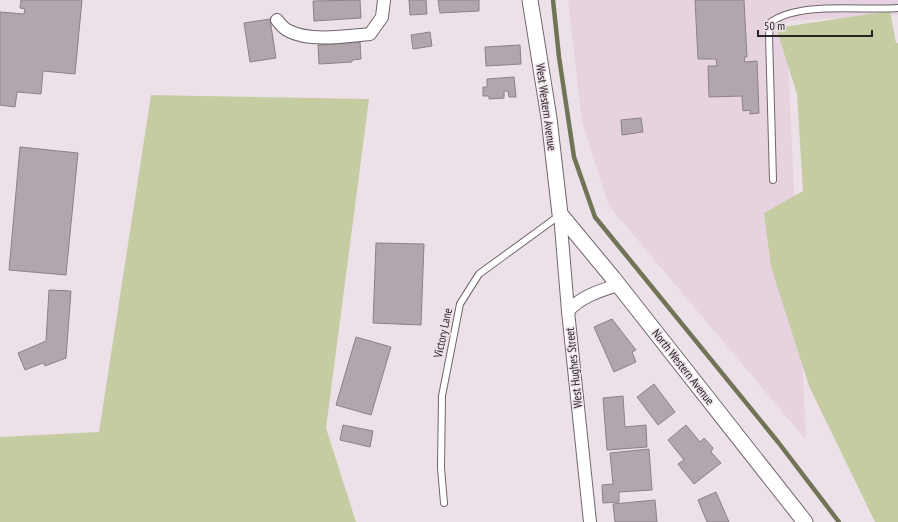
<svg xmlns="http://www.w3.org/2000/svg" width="898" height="522" font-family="'PT Sans Narrow',sans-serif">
	<rect width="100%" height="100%" fill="#ede1e9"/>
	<path fill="#e6d3df" d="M568,0H898V15L786,21L806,440L609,206L582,122Z"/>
	<g fill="#c6cca2">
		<path d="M890,11L896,43H898V522H875L809,386L771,267L764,213L803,191L797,94L776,28Z"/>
		<path d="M151,95L369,99L326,428L356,522H0V437L99,432Z"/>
	</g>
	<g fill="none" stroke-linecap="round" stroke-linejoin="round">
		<path stroke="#717457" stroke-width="4.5" d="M553,0L559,57L574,157L595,217L778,442L839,522"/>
	</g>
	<g fill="#b1a6ad" stroke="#8b8187">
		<path d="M21,0H82L75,74L43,71L41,94L17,92L15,107L0,105V12L24,14L25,9L20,8Z"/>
		<path d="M360,0L361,18L314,21L313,1Z"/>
		<path d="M409,0H426L427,14L410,15Z"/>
		<path d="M438,0H479V11L440,13Z"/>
		<path d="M695,0H744L747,57H744L745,62L757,61L759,113L750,114V110L743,111L742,96L709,97L708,66H717L716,59H698Z"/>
		<path d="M270,19L276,58L250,62L244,23Z"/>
		<path d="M430,32L432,46L413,49L411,35Z"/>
		<path d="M360,42L361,59L352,60V62L319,64L318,45Z"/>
		<path d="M520,45L521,64L486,66L485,47Z"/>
		<path d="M514,77L516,97H509L508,91H504V98L489,99V96H483V87H487V79Z"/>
		<path d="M641,118L643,132L622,135L621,120Z"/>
		<path d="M20,147L78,153L66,275L9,270Z"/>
		<path d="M376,243L424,244L421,325L373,323Z"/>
		<path d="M49,290L71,291L66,358L45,366L43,363L25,370L18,353L46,341Z"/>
		<path d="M612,319L636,350L632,352L636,362L614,372L594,327Z"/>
		<path d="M356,337L391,347L371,415L336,405Z"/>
		<path d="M654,384L675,412L658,425L637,397Z"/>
		<path d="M623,396L625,427L646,425L647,447L607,450L603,398Z"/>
		<path d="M343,425L373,431L370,447L340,440Z"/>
		<path d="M686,425L700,442L704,438L713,448L711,452L721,463L694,484L678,464L684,460L668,440Z"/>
		<path d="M649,449L652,490L619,492V502L603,503L602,485L613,484L610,453Z"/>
		<path d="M716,492L729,522H707L698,500Z"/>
		<path d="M655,500L657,522H615L613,504Z"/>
	</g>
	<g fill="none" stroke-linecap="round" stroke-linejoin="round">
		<defs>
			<g id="service">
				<path d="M773,180L769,35L771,22C800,1 862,11 898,8"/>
				<path d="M444,503L441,468L442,396L460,304L479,274L560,215"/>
			</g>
			<g id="minor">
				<path d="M277,20C280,24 284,29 289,31C309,42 348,36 370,34L382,17L384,0"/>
				<path d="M560,214L568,311L590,522"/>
				<path d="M568,311C582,296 599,291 618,285"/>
			</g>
			<path id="tertiary" d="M530,0L549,118L560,214L613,278L805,522"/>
		</defs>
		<use href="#service" stroke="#70666c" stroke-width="8"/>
		<use href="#minor" stroke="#70666c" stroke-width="14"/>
		<use href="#tertiary" stroke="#70666c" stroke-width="17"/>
		<use href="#service" stroke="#fff" stroke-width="6"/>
		<use href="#minor" stroke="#fff" stroke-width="12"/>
		<use href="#tertiary" stroke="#fff" stroke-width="15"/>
	</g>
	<g text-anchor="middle" stroke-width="3" stroke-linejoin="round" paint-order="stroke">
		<g font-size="12" fill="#282427" stroke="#ede1e9">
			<text transform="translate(546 107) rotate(82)" y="4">West Western Avenue</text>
			<text transform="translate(443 333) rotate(-78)" y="4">Victory Lane</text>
			<text transform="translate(683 367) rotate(52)" y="4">North Western Avenue</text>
			<text transform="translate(574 368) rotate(-96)" y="4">West Hughes Street</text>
		</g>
	</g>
	<path d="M758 30v6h114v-6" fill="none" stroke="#282427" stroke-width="2"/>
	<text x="764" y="30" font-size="12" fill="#282427" stroke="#ede1e9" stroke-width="3" paint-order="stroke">50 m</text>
</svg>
